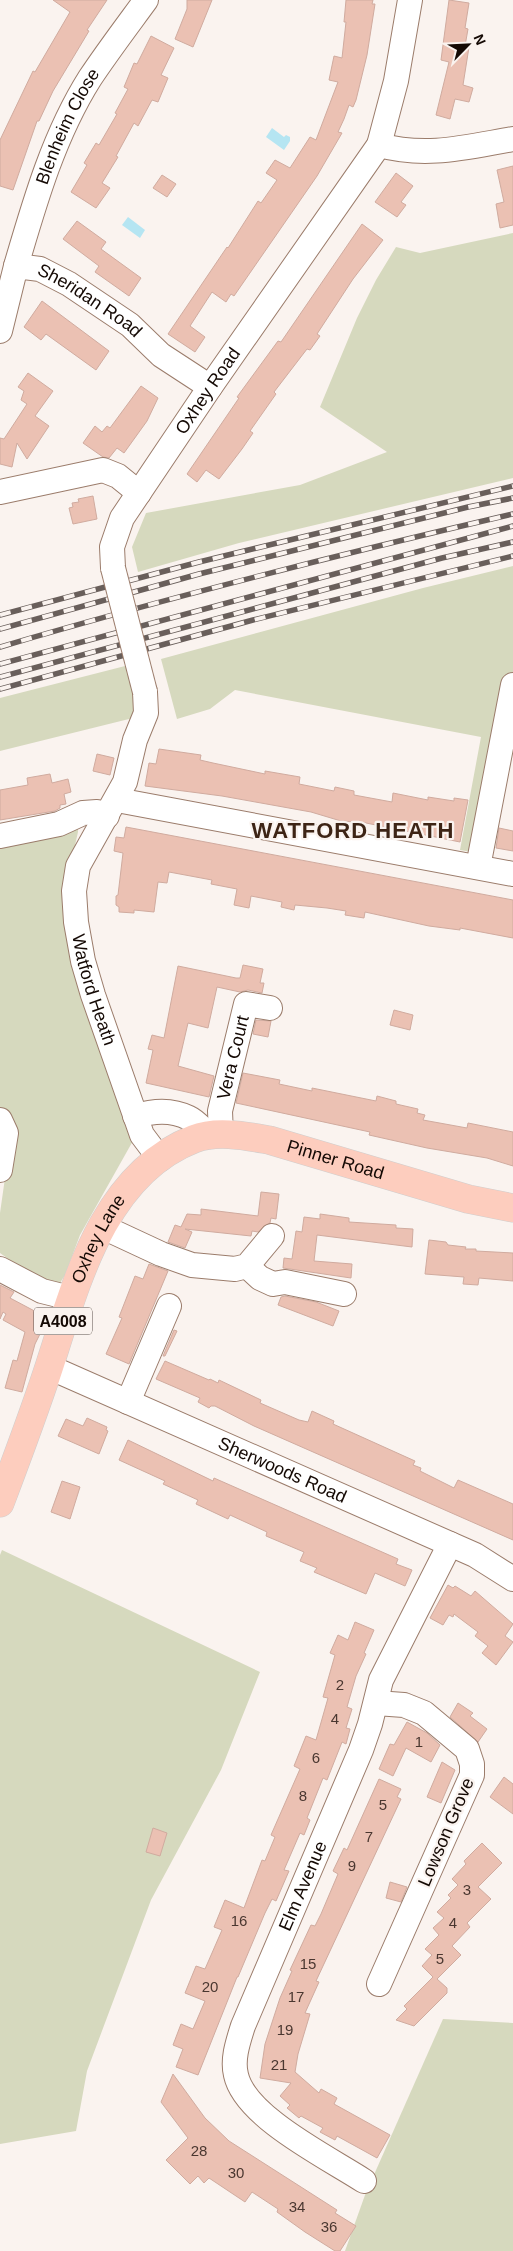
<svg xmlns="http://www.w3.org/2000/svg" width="513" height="2251" font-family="Helvetica,sans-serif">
	<rect width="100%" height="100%" fill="#faf3ef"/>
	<g fill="#d6d9be">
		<path d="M513,233V478L239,543L138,572L132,547L146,513L300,485L387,452L320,407L357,318L376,280L396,247L420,253Z"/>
		<path d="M513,566V743L489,855L460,850L481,737L235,690L210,709L177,719L161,659L423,588Z"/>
		<path d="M129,665L137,717L0,751V698Z"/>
		<path d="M78,826V832L66,885L134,1139L80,1235L65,1275L60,1283L44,1284L0,1253V1213L12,1129L0,1112V838Z"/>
		<path d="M2,1550L260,1672L221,1770L151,1900L87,2071L76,2131L0,2144V1555Z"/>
		<path d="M443,2019L513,2023V2251H345L365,2195Z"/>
	</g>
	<g fill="#b5e5f2">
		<path d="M272,128L284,137L286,135L290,137V141L284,150L266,137Z"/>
		<path d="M128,217L145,230L140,238L122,225Z"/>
	</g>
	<g fill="#ebc1b3" stroke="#d0ab9f">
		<path d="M53,0H107L87,30L89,31L53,91L39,121H37L13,190L0,186V140L33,71L35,72L70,12Z"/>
		<path d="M187,0H212L193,47L175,39L187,9Z"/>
		<path d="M346,0H373L372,4H375L367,55L356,100L353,107L349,105L344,119L338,132L342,133L317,176L234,296L231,294L226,302L212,292L190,326L205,337L195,352L168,334L227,247L228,248L258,201L261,203L277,180L266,173L275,160L290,168L310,137L316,140L338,82L329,80L334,56L342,58L346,22H344Z"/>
		<path d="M449,0L469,3L465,28L468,29L465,46L469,47L463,85L473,88L469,102L455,99L450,119L436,115L449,62L441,60Z"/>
		<path d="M151,36L174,48L161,75L168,78L158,102L152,100L138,126L134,123L116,156L118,157L102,183L110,188L96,208L71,192L87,165L84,163L96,143L99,145L117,114L115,113L128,89L124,87L134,63L137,64Z"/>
		<path d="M513,166V225L500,228L496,204L504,202L497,170Z"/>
		<path d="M396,173L413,186L401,202L406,205L397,217L375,202Z"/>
		<path d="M162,175L176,184L167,197L153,188Z"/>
		<path d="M77,221L106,242L101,249L141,278L129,296L95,272L99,266L63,239Z"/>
		<path d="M362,224L383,240L353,279L317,334L320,336L310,350L307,349L274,392L276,394L250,431L253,433L242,449L219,479L206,470L197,482L187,474L239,398L237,397L278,341L281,342Z"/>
		<path d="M42,301L109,351L96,370L46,334L41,340L24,327Z"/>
		<path d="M28,373L53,391L35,416L49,426L27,459L17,443L12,467L0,464V438L4,439L27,404L21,400L24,391L18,387Z"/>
		<path d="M141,386L158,398L147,421L124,453L117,448L109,458L103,457L83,443L95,426L102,432L107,426L110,428Z"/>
		<path d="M93,496L97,519L73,524L69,508L73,507L72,503L79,502L78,499Z"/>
		<path d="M159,749L201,755L200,760L213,763L265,774V771L300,777L299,784L334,791L335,787L354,791V795L392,802L393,793L428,800V797L454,801V798L468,800L460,842L366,823L341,821L311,812L222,796L145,786L149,763L156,764Z"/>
		<path d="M97,754L114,758L110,775L93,771Z"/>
		<path d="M50,774L52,783L68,779L71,792L64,794L66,804L60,805V808L55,811L0,820V790L28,785L27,778Z"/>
		<path d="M126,827L513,900V938L460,928V930L429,926L365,912L364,918L345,915L346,911L327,908L295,905L294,910L281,907L282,902L251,896L249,908L234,905L237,889L211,884L212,880L169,872L167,883L158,882L154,912L134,910V913L119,912V907L116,905V896L118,895L123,853L114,851L116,837L124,838Z"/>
		<path d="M499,828L513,831V851L496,848Z"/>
		<path d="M243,965L263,969L260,983H264L262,993L248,990L240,992L217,987L208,1028L188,1023L178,1066L214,1076L209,1097L146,1083L153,1050L148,1049L152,1035L164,1038L178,966L236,978H240Z"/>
		<path d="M394,1010L413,1015L410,1030L390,1025Z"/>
		<path d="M256,1020L271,1021L268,1037L253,1034Z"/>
		<path d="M243,1073L280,1080L279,1084L312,1091V1088L376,1101L377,1096L396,1101V1104L418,1109L417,1113L425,1115L423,1120L467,1128L468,1123L513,1132V1166L487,1158L427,1148L369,1135L370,1132L236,1103Z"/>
		<path d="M261,1192L279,1194L276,1219L271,1218L270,1223L258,1232L252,1231L251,1236L185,1229L192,1232L185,1248L168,1242L175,1225L181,1227L187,1214L201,1215V1209L258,1216Z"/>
		<path d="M320,1214L349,1218V1222L396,1225V1228L413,1229L412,1247L317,1235L314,1261L352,1264L351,1278L283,1268L284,1258L292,1259L296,1231L302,1232L304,1217L320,1219Z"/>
		<path d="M429,1240L446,1242L448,1245L466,1247L465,1249H476V1251L513,1253V1281L479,1278L478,1285L463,1284L464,1277L425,1274Z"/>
		<path d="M149,1264L168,1271L129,1364L106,1354L122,1318L119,1317L135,1276L143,1279Z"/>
		<path d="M0,1285L14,1292L10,1298L44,1316L41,1322L45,1324L35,1344L22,1392L5,1388L13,1360L17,1361L25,1332L3,1320L6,1314L3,1312L0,1319Z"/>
		<path d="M285,1296L316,1302L339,1311L333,1326L278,1305L281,1297Z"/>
		<path d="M174,1330L177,1331L165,1356H163Z"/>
		<path d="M165,1361L209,1380L210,1379L218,1383L219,1380L261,1400L260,1403L299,1420L308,1422L312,1411L334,1421L333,1424L415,1461L413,1465L421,1468L420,1471L454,1488L458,1480L513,1504V1540L254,1426L215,1406H211L209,1408L198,1402L200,1398L156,1379Z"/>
		<path d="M87,1418L107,1427L106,1430L108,1431L99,1454L58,1436L66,1419L83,1426Z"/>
		<path d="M128,1440L213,1481L214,1478L398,1559L396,1564L412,1570L405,1586L375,1573L366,1594L314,1572L317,1568L300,1561L304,1552L266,1536L267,1532L230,1515L228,1519L196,1504L198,1500L163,1484L165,1481L119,1460Z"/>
		<path d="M62,1481L80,1487L70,1519L51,1512Z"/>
		<path d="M448,1585L453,1588L455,1586L471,1596L475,1591L513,1624L505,1636L513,1642L496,1665L482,1653L488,1646L475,1636L478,1632L454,1614L453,1617L449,1615L443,1625L430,1618Z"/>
		<path d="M355,1622L374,1630L364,1653L366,1654L356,1676L347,1707L352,1709L346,1728L350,1729L346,1744L342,1742L327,1780L323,1778L307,1818L310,1820L304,1835L300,1833L284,1870L289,1871L276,1901L272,1899L265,1913L238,1977H237L198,2075L176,2067L183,2049L173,2045L181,2024L193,2029L205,2001L185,1993L196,1966L205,1969L222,1930L214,1927L225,1900L244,1908L262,1860L265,1861L275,1837L271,1835L300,1769L294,1766L306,1736L316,1740L328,1698L323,1697L335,1655L330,1653L338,1635L348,1640Z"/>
		<path d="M458,1703L473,1713L470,1716L487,1729L478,1742L450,1717Z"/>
		<path d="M407,1722L427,1733L440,1745L431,1762L406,1748L393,1776L379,1769L390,1744L394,1745Z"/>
		<path d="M442,1762L455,1770L441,1803L427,1797Z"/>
		<path d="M504,1777L513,1784V1814L490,1797Z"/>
		<path d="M379,1779L401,1789L397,1797L401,1799L316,1981L319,1982L305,2013L310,2014L298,2054L295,2072L319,2093L321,2089L337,2098L334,2104L390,2135L377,2158L337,2136L335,2140L320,2132L323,2128L301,2116L299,2118L287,2108L290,2105L280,2096L291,2083L260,2078L265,2044L280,1998L292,1971L290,1970L311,1925L315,1926L321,1914L338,1874L333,1871L344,1848L347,1850Z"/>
		<path d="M153,1828L167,1833L160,1856L146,1852Z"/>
		<path d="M482,1843L502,1863L478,1887L491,1899L467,1923L470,1927L452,1946L461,1955L437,1979L447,1988V1993L414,2026L396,2020L407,2009L404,2006L433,1977L422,1966L432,1955L425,1949L439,1935L433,1928L444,1918L437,1912L451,1898L448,1895L458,1885L452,1879L466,1864L464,1861Z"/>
		<path d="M390,1882L407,1887L401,1902L386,1898Z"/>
		<path d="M173,2074L205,2118L229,2141L337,2210L335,2213L356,2226L340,2251H335L305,2232L277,2212L278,2209L252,2192L245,2202L209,2178L204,2183L198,2176L190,2184L166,2160L188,2138L161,2102Z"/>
	</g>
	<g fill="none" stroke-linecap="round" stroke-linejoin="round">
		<defs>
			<g id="minor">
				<path d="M379,145C427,158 466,147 513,139"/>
				<path id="s1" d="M16,266C35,201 54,135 90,78C108,51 127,26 146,0"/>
				<path id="s2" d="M0,331L16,266L40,269L69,284L130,325L161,355L210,387"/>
				<path d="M0,492L103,470L118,476L139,493"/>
				<path id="s3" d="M113,568L112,547L122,518L210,387L379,145L396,81L410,0"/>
				<path id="s4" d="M145,692L146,713L135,740L125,782L78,866L74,891L76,922L83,961L93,995L142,1135L160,1159"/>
				<path d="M117,800L513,874"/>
				<path d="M0,836L59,824L83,813L97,812L107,816"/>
				<path d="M478,867L513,685"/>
				<path d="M135,1116C153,1111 171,1109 189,1118C196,1121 203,1130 210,1136"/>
				<path d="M0,1120L6,1133L0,1170"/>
				<path id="s5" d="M221,1135L220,1111L246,1004L270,1008"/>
				<path d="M103,1227L161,1254L192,1265L235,1269L247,1266L272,1236"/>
				<path d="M247,1266L260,1278L273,1284L285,1282L344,1294"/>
				<path d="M0,1269L42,1291L70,1298"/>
				<path id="s6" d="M49,1367L475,1555L513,1579"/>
				<path d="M128,1402L169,1306"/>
				<path d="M376,1703L404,1705L424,1713L467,1749L472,1764V1775L379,1984"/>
				<path id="s7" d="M364,2181C329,2158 245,2117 236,2075C232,2059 238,2042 243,2026L361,1750L370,1724L381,1680L450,1544"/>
			</g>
			<g id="major">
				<path id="s8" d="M0,1503C17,1458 34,1413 49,1367C76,1284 103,1174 194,1139C217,1130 246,1136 269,1140L468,1199L513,1208"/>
			</g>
		</defs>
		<use href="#minor" stroke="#9b7c6b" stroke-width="26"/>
		<use href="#major" stroke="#d0cecd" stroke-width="29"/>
		<use href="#minor" stroke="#fff" stroke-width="24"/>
		<use href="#major" stroke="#fdcdbe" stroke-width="28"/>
		<defs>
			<g id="rail">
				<path d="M0,615L199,562L513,486"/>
				<path d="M0,629L199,574L468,507L513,498"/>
				<path d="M0,647C170,597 341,554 513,514"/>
				<path d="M0,664L513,526"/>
				<path d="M0,677L442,558L513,542"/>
				<path d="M0,689L253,620L513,556"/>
			</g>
		</defs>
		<use href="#rail" stroke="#695f5b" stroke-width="5.5"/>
		<use href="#rail" stroke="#faf3ef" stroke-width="4" stroke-dasharray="11" stroke-linecap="butt"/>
		<defs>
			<path id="minor-bridge" d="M113,568L145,692"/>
		</defs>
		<use href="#minor-bridge" stroke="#9b7c6b" stroke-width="26" stroke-linecap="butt"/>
		<use href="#minor-bridge" stroke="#fff" stroke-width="24"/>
	</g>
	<g text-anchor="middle" stroke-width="4.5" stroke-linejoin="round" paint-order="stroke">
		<g font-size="15" fill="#4a3730">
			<text x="340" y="1690">2</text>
			<text x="335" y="1724">4</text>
			<text x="419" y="1747">1</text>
			<text x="316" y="1763">6</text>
			<text x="303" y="1801">8</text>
			<text x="383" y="1810">5</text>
			<text x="369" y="1842">7</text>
			<text x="352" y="1871">9</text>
			<text x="467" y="1895">3</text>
			<text x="239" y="1926">16</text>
			<text x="453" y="1928">4</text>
			<text x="440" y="1964">5</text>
			<text x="308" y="1969">15</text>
			<text x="210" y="1992">20</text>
			<text x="296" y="2002">17</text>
			<text x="285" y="2035">19</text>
			<text x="279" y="2070">21</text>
			<text x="199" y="2156">28</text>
			<text x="236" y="2178">30</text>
			<text x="297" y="2212">34</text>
			<text x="329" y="2232">36</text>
		</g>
		<rect fill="#faf3ef" stroke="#594f4a" stroke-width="1" x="34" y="1307.5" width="58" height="27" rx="4"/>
		<g font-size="16" font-weight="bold" fill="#140904">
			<text x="63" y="1327">A4008</text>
		</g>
		<g font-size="18" fill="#140904" stroke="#faf3ef">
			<text dy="6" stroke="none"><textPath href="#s1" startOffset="149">Blenheim Close</textPath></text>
			<text dy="6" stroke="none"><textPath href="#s2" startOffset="150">Sheridan Road</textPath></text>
			<text dy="6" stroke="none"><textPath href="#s3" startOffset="205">Oxhey Road</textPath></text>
			<text dy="6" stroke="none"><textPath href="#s4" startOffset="316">Watford Heath</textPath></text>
			<text dy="6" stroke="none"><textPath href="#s5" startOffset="79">Vera Court</textPath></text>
			<text dy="6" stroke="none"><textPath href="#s8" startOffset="570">Pinner Road</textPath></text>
			<text dy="6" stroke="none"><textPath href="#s8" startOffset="282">Oxhey Lane</textPath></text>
			<text dy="6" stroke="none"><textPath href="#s6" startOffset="255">Sherwoods Road</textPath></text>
			<text transform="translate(446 1832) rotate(-67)" y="6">Lowson Grove</text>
			<text dy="6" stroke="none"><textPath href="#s7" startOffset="372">Elm Avenue</textPath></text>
		</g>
		<g font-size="22" font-weight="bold" letter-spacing="1" fill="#3d2415" stroke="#faf3ef">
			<text x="353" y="838">WATFORD HEATH</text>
		</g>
	</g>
	<g transform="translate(468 45) rotate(66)" stroke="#faf3ef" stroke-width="4" paint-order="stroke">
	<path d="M0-4L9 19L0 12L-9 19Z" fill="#140904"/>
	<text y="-8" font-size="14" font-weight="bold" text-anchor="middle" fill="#140904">N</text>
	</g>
</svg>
